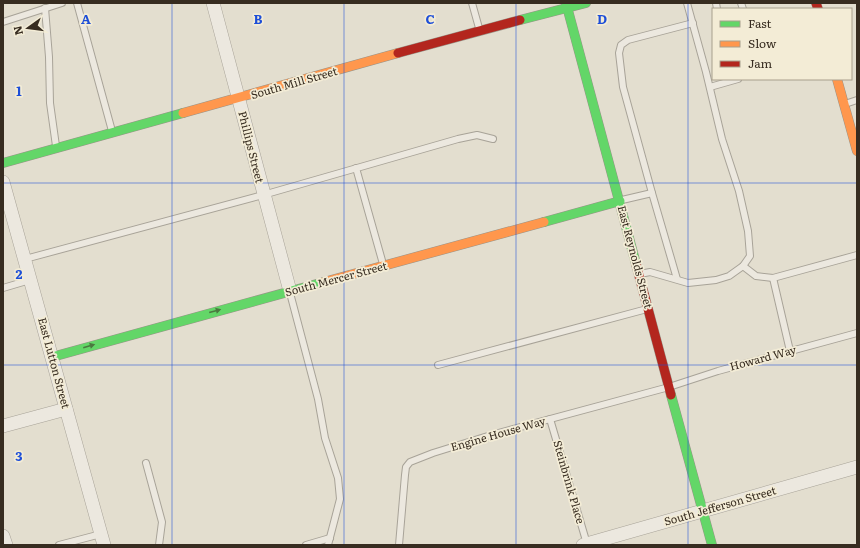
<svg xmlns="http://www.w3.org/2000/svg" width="860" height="548" font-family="Literata,serif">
	<rect width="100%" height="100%" fill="#e3decf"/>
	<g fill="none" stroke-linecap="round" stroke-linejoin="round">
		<defs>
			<g id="lane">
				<path d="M77,3L112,131"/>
				<path d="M472,3L479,28"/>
				<path d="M716,3L717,9"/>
				<path d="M741,3L743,9"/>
				<path d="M45,8L49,57L50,103L56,146"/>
				<path d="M3,22L62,3"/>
				<path d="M710,87L738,79"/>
				<path d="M845,104L857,100"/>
				<path d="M356,168L383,264"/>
				<path d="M652,193L623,87L619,53L621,45L628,40L693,23"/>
				<path d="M622,200L652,193L677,279"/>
				<path d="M25,259L263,195L458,139L477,135L493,139"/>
				<path d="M743,266L756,276L773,278L857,255"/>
				<path d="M640,274L650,272L688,283L716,280L729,276L743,266L750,256L748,231L739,191L722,139L706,72L687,3"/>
				<path d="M773,278L790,351"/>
				<path d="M3,288L30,280"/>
				<path d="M290,293L318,399L325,438L338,478L340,499L328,545"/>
				<path d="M438,365L647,309"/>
				<path d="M550,419L587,544"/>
				<path d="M146,463L162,522L159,545"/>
				<path d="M59,545L101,534"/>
				<path d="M306,545L330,538"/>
				<path d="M399,545L405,475L406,467L410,462L433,453L491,435L669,387L718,371L857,333"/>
			</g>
			<g id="street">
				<path d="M213,3L290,291"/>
				<path d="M3,182L104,545"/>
				<path d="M3,426L66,409"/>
				<path d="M3,536L6,545"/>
				<path d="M583,545L857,467"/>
			</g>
			<g id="fast">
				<path d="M566,3L636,264"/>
				<path d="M520,20L586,3"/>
				<path d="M3,163L183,113"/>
				<path d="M544,222L620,201"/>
				<path d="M52,357L324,282"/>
				<path d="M671,395L712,545"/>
			</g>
			<g id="slow">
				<path d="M837,79L857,151"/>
				<path d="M183,113L398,53"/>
				<path d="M324,282L544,222"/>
			</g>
			<g id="jam">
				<path d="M816,3L818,9"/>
				<path d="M398,53L520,20"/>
				<path d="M636,264L671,395"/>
			</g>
		</defs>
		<use href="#lane" stroke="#a8a398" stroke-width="8"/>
		<use href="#street" stroke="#a8a398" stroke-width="14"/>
		<use href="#fast" stroke="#989388" stroke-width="10"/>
		<use href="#slow" stroke="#989388" stroke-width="10"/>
		<use href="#jam" stroke="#989388" stroke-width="10"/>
		<use href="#lane" stroke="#ece8df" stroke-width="6"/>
		<use href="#street" stroke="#ece8df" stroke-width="13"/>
		<use href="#fast" stroke="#63d668" stroke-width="9"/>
		<use href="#slow" stroke="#ff974d" stroke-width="9"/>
		<use href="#jam" stroke="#b3261e" stroke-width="9"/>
	</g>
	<defs><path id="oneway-solid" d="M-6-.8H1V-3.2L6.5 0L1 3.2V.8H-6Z"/></defs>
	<g fill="#4b7840">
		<use href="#oneway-solid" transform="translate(215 311) rotate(-15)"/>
		<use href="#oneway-solid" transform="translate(89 346) rotate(-16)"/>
	</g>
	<path fill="none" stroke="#1d4ed8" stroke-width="1" stroke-opacity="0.55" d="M172,3V545M344,3V545M516,3V545M688,3V545M3,183H857M3,365H857"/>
	<g text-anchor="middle" stroke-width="3.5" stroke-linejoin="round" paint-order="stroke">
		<g font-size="11" fill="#372c20" stroke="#f3ecd6">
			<text transform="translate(294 83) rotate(-16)" y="4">South Mill Street</text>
			<text transform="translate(251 147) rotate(76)" y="4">Phillips Street</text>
			<text transform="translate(635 257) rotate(75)" y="4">East Reynolds Street</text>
			<text transform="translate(336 279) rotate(-15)" y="4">South Mercer Street</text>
			<text transform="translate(763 358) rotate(-15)" y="4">Howard Way</text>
			<text transform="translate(54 363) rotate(75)" y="4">East Lutton Street</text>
			<text transform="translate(498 434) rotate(-16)" y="4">Engine House Way</text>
			<text transform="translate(569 482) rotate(74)" y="4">Steinbrink Place</text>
			<text transform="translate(720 506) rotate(-16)" y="4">South Jefferson Street</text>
		</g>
	</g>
	<g font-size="13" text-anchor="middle" font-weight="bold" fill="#1d4ed8" stroke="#f3ecd6" stroke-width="3.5" stroke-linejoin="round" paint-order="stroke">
		<text x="86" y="24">A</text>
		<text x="258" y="24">B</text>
		<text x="430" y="24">C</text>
		<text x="602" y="24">D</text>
		<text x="19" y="96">1</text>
		<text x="19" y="279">2</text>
		<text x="19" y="461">3</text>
	</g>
	<rect width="860" height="548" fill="none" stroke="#372c20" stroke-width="8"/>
	<rect x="712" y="8" width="140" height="72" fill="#f3ecd6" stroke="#a89f8d"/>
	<rect x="720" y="21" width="20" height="6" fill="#63d668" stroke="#a89f8d"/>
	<text x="748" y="28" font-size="12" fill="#372c20">Fast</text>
	<rect x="720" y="41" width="20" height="6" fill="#ff974d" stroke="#a89f8d"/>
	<text x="748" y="48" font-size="12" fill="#372c20">Slow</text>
	<rect x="720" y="61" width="20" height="6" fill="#b3261e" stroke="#a89f8d"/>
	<text x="748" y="68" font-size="12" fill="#372c20">Jam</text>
	<g transform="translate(28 28) rotate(256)" stroke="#f3ecd6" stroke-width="3" paint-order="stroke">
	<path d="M0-3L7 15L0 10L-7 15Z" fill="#372c20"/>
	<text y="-6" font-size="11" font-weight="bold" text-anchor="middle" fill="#372c20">N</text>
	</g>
</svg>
